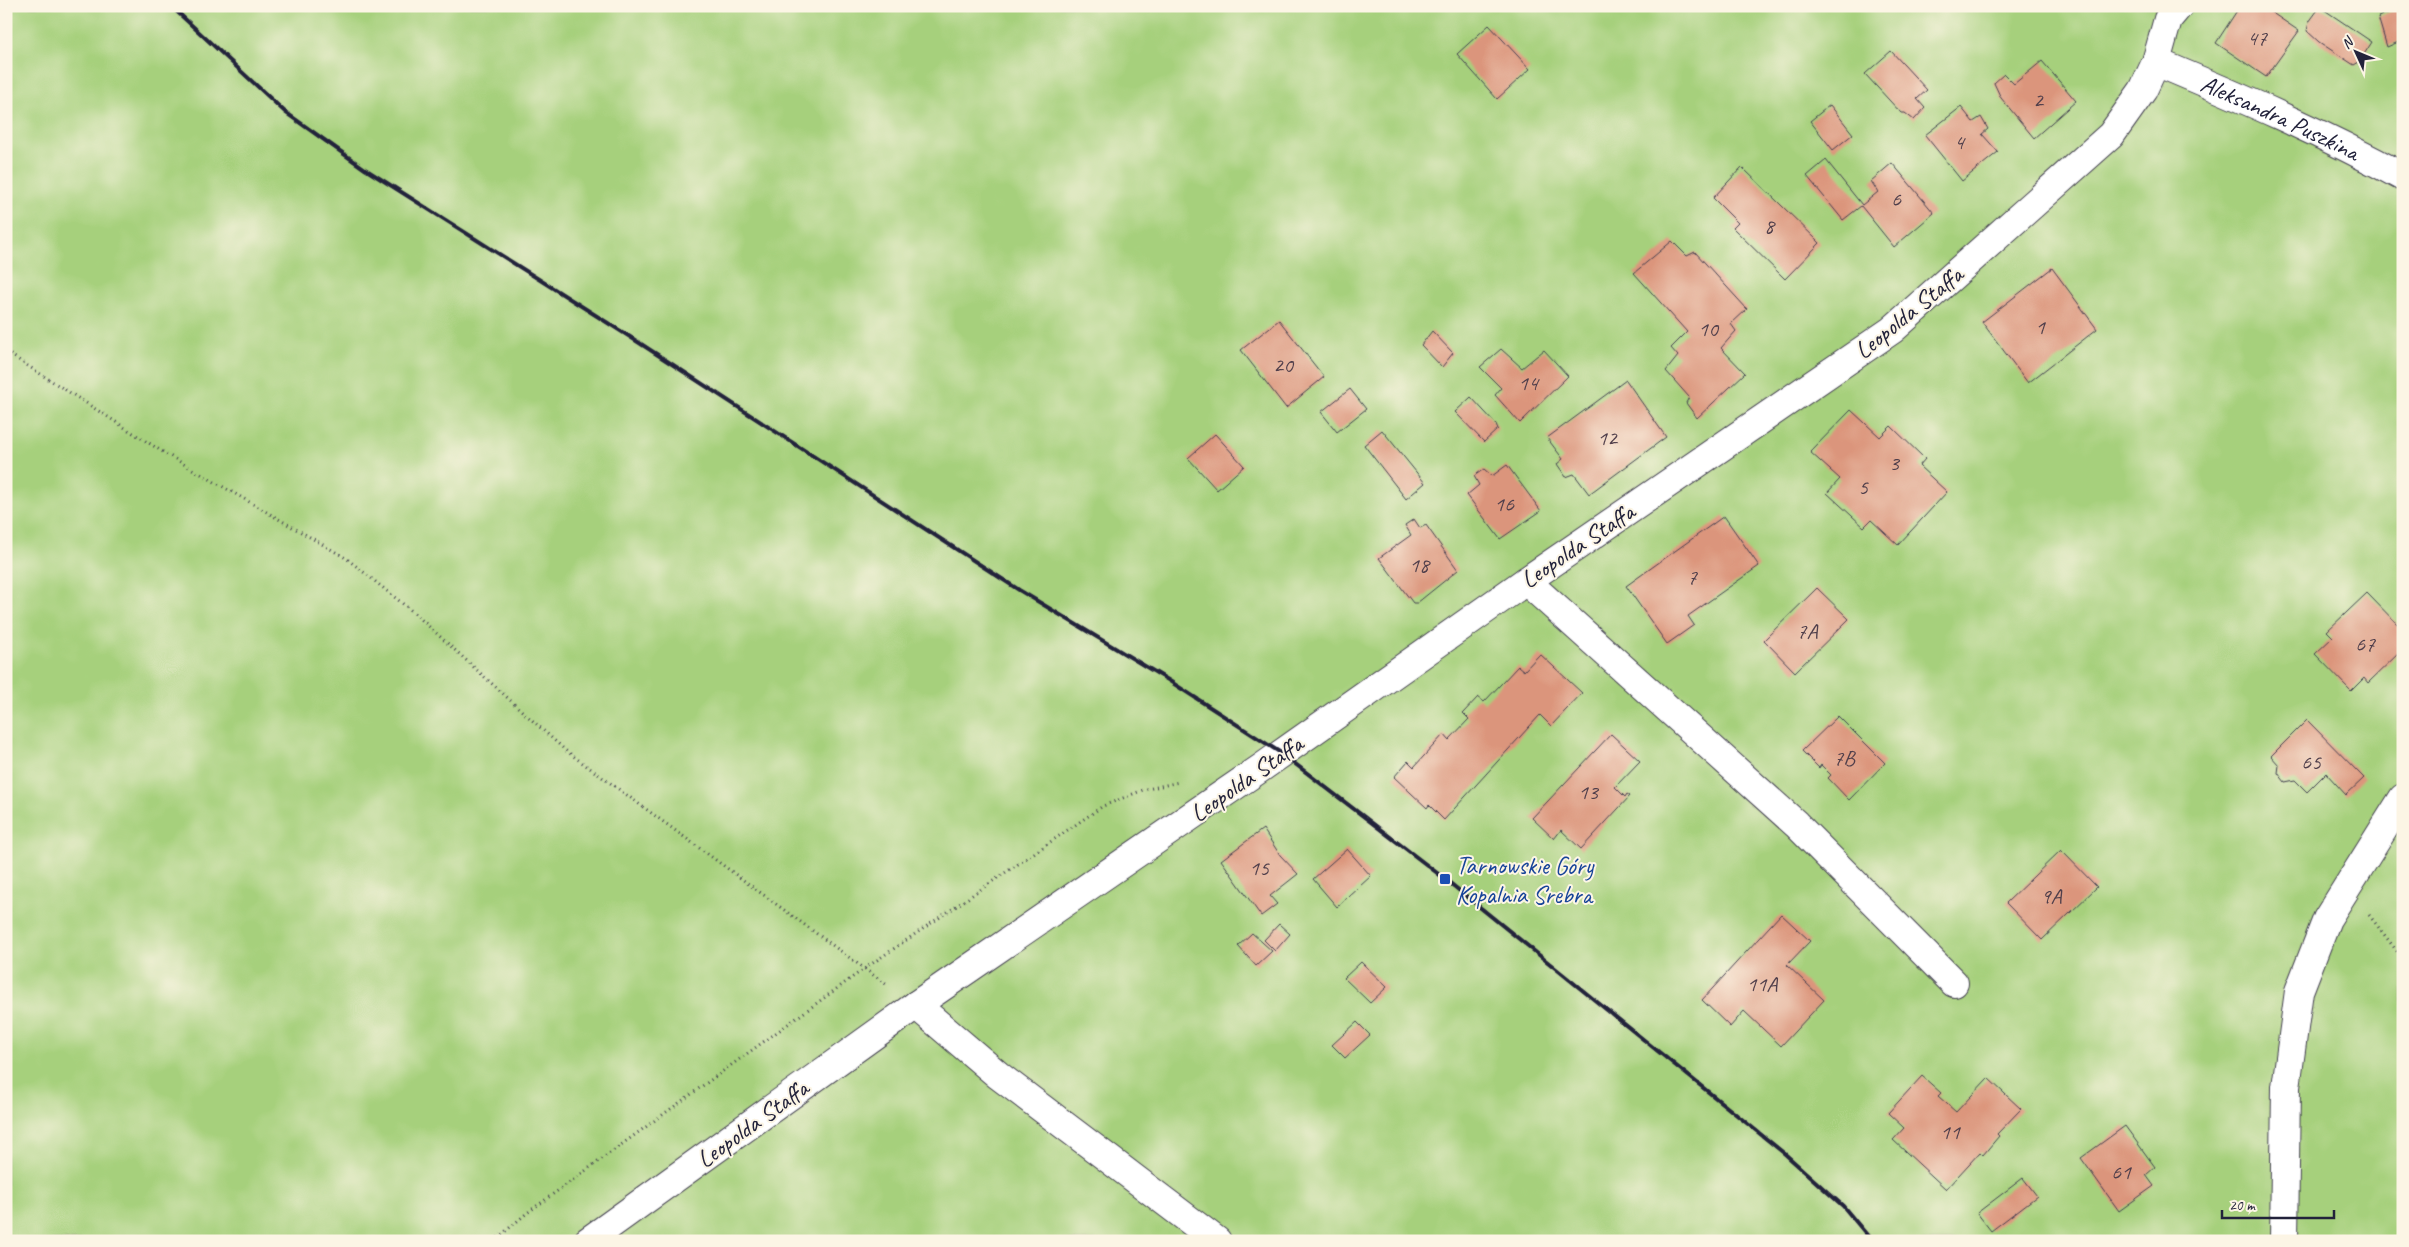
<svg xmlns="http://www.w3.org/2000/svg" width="2409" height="1247" font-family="Caveat,sans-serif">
	<rect width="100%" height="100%" fill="#fcf5e5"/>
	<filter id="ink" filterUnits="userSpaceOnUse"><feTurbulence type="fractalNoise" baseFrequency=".02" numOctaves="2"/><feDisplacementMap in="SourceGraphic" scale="10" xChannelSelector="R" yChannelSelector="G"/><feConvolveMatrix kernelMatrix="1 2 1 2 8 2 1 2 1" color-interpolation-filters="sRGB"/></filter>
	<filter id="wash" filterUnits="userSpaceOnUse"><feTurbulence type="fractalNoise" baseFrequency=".0096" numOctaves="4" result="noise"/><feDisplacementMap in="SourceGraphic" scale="20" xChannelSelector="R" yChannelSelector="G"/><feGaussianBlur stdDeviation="1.12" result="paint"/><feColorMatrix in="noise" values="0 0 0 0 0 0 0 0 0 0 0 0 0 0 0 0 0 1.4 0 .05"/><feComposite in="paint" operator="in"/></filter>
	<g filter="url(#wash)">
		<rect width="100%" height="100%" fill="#f1dfbf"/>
		<rect fill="#a6d07c" stroke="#64795c" x="6" y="6" width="2397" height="1235"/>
		<g id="blocks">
			<g fill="#db957c">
				<path d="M2240,6H2262L2299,31L2266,77L2216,43Z"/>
				<path d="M2403,6V40L2387,47L2378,17Z"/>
				<path d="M2320,7L2372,42L2359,62L2354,65L2319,42L2307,31L2309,22Z"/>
				<path d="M1489,25L1530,69L1497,99L1457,54Z"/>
				<path d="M1891,51L1927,90L1917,99L1925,108L1914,120L1905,113H1901L1865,74Z"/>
				<path d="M2042,61L2076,101L2034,138L2001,98L1994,83L2004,74L2014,84Z"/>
				<path d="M1830,105L1853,134L1833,150L1810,121Z"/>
				<path d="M1961,107L1973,122L1981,117L1988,129L1982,134L1998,152L1962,181L1925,135Z"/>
				<path d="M1826,160L1862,205L1878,192L1871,181L1892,163L1934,213L1894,247L1861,206L1843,220L1807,176Z"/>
				<path d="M1742,167L1820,243L1785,279L1733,228L1738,223L1713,198Z"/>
				<path d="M1672,241L1687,256L1695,252L1747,309L1731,324L1736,331L1721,348L1745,373L1697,418L1686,403L1689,397L1666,371L1678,356L1671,348L1687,332L1634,273Z"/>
				<path d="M2052,268L2097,329L2028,383L1982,322Z"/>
				<path d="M1279,320L1324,377L1286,408L1241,350Z"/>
				<path d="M1432,331L1453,353L1442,367L1421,345Z"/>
				<path d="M1501,349L1522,368L1544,350L1568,376L1520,423L1495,395L1501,388L1480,367Z"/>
				<path d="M1626,380L1666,437L1589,494L1574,474L1566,477L1557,464L1563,459L1547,438Z"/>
				<path d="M1350,389L1366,409L1337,432L1321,412Z"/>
				<path d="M1471,397L1496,424L1498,429L1484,442L1455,412Z"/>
				<path d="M1851,410L1880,437L1891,426L1925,459L1919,466L1947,492L1898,545L1871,520L1864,527L1827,493L1840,479L1810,452Z"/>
				<path d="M1382,430L1425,483L1406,499L1364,445Z"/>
				<path d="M1215,434L1244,466L1217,490L1188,458Z"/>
				<path d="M1507,465L1541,511L1500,539L1467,495L1479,485L1474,476L1484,469L1492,476Z"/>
				<path d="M1724,516L1759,566L1688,616L1694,625L1667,644L1626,586Z"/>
				<path d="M1414,519L1420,528L1426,525L1458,570L1417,603H1413L1379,558L1411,535L1405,525Z"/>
				<path d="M1817,588L1849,619L1795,672L1764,640Z"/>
				<path d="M2367,593L2403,630V649L2368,683L2364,678L2351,691L2315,654L2333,637L2327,631Z"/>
				<path d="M1540,654L1582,693L1551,726L1540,715L1444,820L1429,805L1427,808L1394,777L1408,761L1414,767L1444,734L1449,740L1469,719L1463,713L1478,697L1484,702L1518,666L1524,671Z"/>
				<path d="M1838,716L1885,763L1849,800L1828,778L1831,775L1821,765L1819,768L1802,751Z"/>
				<path d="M2307,720L2364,778L2346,795L2326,773L2307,792L2295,780L2285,782L2278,773L2279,765L2271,756Z"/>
				<path d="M1611,734L1640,761L1615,787L1625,797L1627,794L1630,796L1581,849L1561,830L1554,839L1532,818Z"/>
				<path d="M1263,829L1280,855L1298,874L1270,896L1277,904L1261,916L1221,860Z"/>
				<path d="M1347,849L1371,876L1337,907L1313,879Z"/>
				<path d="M2061,850L2097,887L2042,940L2006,903Z"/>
				<path d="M1781,914L1810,941L1787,965L1824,1000L1781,1046L1744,1011L1730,1027L1702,1000Z"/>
				<path d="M1279,924L1290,934L1275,951L1264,940Z"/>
				<path d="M1252,933L1272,951L1256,966L1238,946Z"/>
				<path d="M1361,962L1387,987L1370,1003L1344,978Z"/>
				<path d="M1357,1022L1370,1035L1345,1058L1332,1045Z"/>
				<path d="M1922,1076L1941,1093L1938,1096L1956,1112L1988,1078L2021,1109L1997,1134L1999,1136L1983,1155L1980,1152L1946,1189L1893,1140L1904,1128L1888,1113Z"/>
				<path d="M2125,1126L2155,1167L2146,1175L2154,1186L2119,1211L2081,1158Z"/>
				<path d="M2023,1178L2037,1196L1991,1231L1977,1213Z"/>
			</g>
		</g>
	</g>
	<g filter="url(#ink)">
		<use href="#blocks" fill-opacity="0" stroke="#413e4f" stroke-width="1"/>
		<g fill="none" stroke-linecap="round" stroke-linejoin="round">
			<defs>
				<g id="minor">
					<path id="s1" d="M2156,62C2240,97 2323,133 2403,177"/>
					<path d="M1526,581L1796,824L1954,983"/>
					<path d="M916,1005L998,1075L1217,1241"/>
					<path d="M588,1241L916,1005L1261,768L1526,581L1892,330L2111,135L2143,90L2156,62L2168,19L2179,6"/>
					<path d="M2284,1241L2286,1087L2299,991L2327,919L2403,798"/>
				</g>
			</defs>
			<use href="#minor" stroke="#413e4f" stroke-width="30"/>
			<g stroke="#413e4f" stroke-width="3" stroke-dasharray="1 4" stroke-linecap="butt">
				<path d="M6,352L163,452L346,558L413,612L565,750L887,985"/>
				<path d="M2369,915L2403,959"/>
				<path d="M494,1241L527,1213L864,969L1103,806L1143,790L1179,782"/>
			</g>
			<use href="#minor" stroke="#fff" stroke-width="28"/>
			<path stroke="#22223b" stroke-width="4" d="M171,6L285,112L365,169L638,342L1019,590L1168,680L1281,753L1445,879L1785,1154L1843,1206L1872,1241"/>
		</g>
	</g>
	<rect fill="#1a4fb4" stroke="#fcf5e5" stroke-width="2" x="1439" y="873" width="12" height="12" rx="2.5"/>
	<g text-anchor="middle" stroke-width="4" stroke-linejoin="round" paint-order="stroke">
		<g font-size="22" fill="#503f4b">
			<text x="2257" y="45">47</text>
			<text x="2038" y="107">2</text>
			<text x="1959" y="149">4</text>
			<text x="1896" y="206">6</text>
			<text x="1769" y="233">8</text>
			<text x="2040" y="334">1</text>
			<text x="1708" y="336">10</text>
			<text x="1283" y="372">20</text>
			<text x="1528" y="390">14</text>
			<text x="1607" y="445">12</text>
			<text x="1894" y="470">3</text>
			<text x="1863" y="494">5</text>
			<text x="1504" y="511">16</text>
			<text x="1419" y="572">18</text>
			<text x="1692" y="584">7</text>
			<text x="1807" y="638">7A</text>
			<text x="2365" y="651">67</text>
			<text x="1844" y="765">7B</text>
			<text x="2311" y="769">65</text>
			<text x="1588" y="799">13</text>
			<text x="1259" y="875">15</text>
			<text x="2051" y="903">9A</text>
			<text x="1762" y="991">11A</text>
			<text x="1950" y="1139">11</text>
			<text x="2121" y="1179">61</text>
		</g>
		<g font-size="25" fill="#22223b" stroke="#fcf5e5">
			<text dy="9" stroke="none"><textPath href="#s1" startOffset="136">Aleksandra Puszkina</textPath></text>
			<text transform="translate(1908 312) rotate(-39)" y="9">Leopolda Staffa</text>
			<text transform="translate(1577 545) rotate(-34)" y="9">Leopolda Staffa</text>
			<text transform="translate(1246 778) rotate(-35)" y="9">Leopolda Staffa</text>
			<text transform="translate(752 1123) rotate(-36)" y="9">Leopolda Staffa</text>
		</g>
		<g font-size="25" fill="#164399" stroke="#fcf5e5" text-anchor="start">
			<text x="1456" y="874">Tarnowskie Góry<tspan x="1456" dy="29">Kopalnia Srebra</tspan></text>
		</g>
	</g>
	<rect width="2409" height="1247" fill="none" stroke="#fcf5e5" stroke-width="25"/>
	<g transform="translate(2356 52) rotate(314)" stroke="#fcf5e5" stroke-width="4" paint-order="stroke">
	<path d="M0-4L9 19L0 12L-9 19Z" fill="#22223b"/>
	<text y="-8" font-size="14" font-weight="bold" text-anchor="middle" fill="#22223b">N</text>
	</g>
	<path d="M2222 1210v8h112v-8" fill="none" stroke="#22223b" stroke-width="2.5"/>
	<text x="2229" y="1210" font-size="15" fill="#22223b" stroke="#fcf5e5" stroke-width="4" paint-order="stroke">20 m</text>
</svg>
